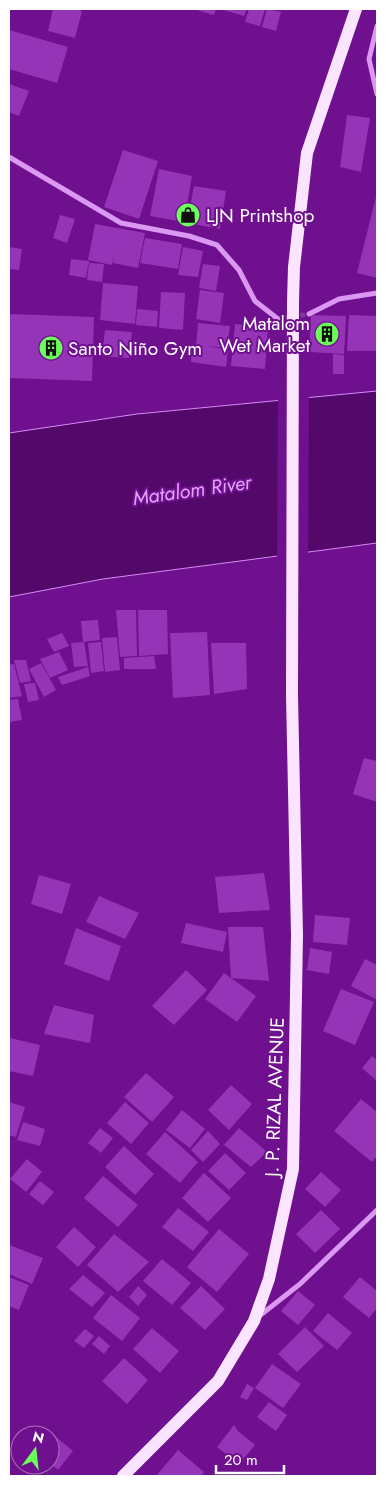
<svg xmlns="http://www.w3.org/2000/svg" width="386" height="1485" font-family="Jost,sans-serif">
	<rect width="100%" height="100%" fill="#6f108e"/>
	<path fill="#53096a" stroke="#d889f7" d="M377,391V543L103,579L9,597V433L137,414Z"/>
	<path fill="#6f108e" d="M309,395L308,555L277,559L278,398Z"/>
	<g fill="#9534b6">
		<path d="M53,9H73L82,11L75,38L48,31Z"/>
		<path d="M193,9H216L214,15Z"/>
		<path d="M220,9H247L244,16Z"/>
		<path d="M249,9H265L260,26L245,22Z"/>
		<path d="M267,9L281,12L276,31L262,27Z"/>
		<path d="M9,30L68,47L57,83L9,69Z"/>
		<path d="M9,84L29,91L19,116L9,112Z"/>
		<path d="M347,115L370,118L361,172L340,167Z"/>
		<path d="M123,150L158,161L139,219L104,207Z"/>
		<path d="M159,169L192,176L184,222L150,216Z"/>
		<path d="M194,186L226,191L220,229L187,223Z"/>
		<path d="M377,193V278L357,273Z"/>
		<path d="M60,215L75,219L67,243L53,238Z"/>
		<path d="M95,224L145,233L138,268L113,263L115,250L112,265L88,260Z"/>
		<path d="M145,238L182,244L178,269L140,263Z"/>
		<path d="M9,247L22,249L19,270L9,269Z"/>
		<path d="M183,247L203,251L198,277L178,275Z"/>
		<path d="M71,259L89,261L86,278L69,275Z"/>
		<path d="M89,263L104,264L102,282L87,280Z"/>
		<path d="M203,264L220,266L216,291L199,288Z"/>
		<path d="M103,283L138,286L135,324L100,320Z"/>
		<path d="M200,290L224,293L220,323L196,319Z"/>
		<path d="M161,292L185,293L183,330L159,328Z"/>
		<path d="M137,309L158,311L157,327L136,325Z"/>
		<path d="M9,314L94,317L92,381L9,378Z"/>
		<path d="M311,315L346,316L344,354L309,352Z"/>
		<path d="M349,315L377,316V351H347Z"/>
		<path d="M198,323L230,326L227,348L207,346L228,350L226,367L191,362L192,345H196Z"/>
		<path d="M235,324L268,327L265,369L231,366Z"/>
		<path d="M105,330L132,332L129,358L102,356Z"/>
		<path d="M333,354L344,355V374H333Z"/>
		<path d="M116,610H136L137,656L120,657Z"/>
		<path d="M138,610H167L168,654L139,656Z"/>
		<path d="M98,620L100,640L83,642L81,621Z"/>
		<path d="M207,632L210,695L173,698L170,633Z"/>
		<path d="M62,633L69,646L54,652L47,639Z"/>
		<path d="M117,637L120,670L105,672L102,638Z"/>
		<path d="M84,642L88,666L74,667L71,643Z"/>
		<path d="M101,642L104,671L91,673L88,643Z"/>
		<path d="M211,643H246L247,689L214,694Z"/>
		<path d="M59,652L68,670L50,678L40,659Z"/>
		<path d="M154,656L156,669H124V658Z"/>
		<path d="M14,660H26L31,681L20,683Z"/>
		<path d="M41,663L56,690L44,697L29,669Z"/>
		<path d="M14,664L22,696L9,698V665Z"/>
		<path d="M88,667L90,676L62,685L58,677Z"/>
		<path d="M35,683L39,700L28,702L24,684Z"/>
		<path d="M18,699L22,720L9,722V700Z"/>
		<path d="M364,758L377,761V802L353,794Z"/>
		<path d="M264,873L270,910L219,913L215,877Z"/>
		<path d="M39,875L71,884L62,914L31,904Z"/>
		<path d="M99,896L139,913L125,939L86,922Z"/>
		<path d="M315,915L350,918L347,945L313,942Z"/>
		<path d="M186,923L227,932L223,952L181,943Z"/>
		<path d="M228,927H263L269,981L231,978L256,996L237,1022L205,999L224,973L231,978Z"/>
		<path d="M76,928L121,946L109,981L64,964Z"/>
		<path d="M310,948L332,952L329,974L307,970Z"/>
		<path d="M365,959L377,965V1000L351,986Z"/>
		<path d="M186,970L207,990L174,1025L152,1006Z"/>
		<path d="M341,989L374,1002L355,1045L323,1031Z"/>
		<path d="M54,1005L94,1015L90,1043L44,1034Z"/>
		<path d="M10,1038L40,1045L33,1076L9,1071Z"/>
		<path d="M372,1056L377,1060V1081L362,1068Z"/>
		<path d="M146,1073L174,1097L152,1122L124,1097Z"/>
		<path d="M231,1085L252,1104L229,1130L208,1110Z"/>
		<path d="M361,1099L377,1112V1156L372,1162L334,1131Z"/>
		<path d="M9,1102L25,1107L16,1137L9,1135Z"/>
		<path d="M125,1102L149,1123L131,1144L107,1123Z"/>
		<path d="M182,1110L205,1129L190,1148L166,1130Z"/>
		<path d="M23,1122L45,1129L40,1146L17,1140Z"/>
		<path d="M100,1128L113,1138L101,1153L88,1143Z"/>
		<path d="M239,1128L267,1152L251,1167L224,1145Z"/>
		<path d="M208,1131L220,1144L203,1162L191,1150Z"/>
		<path d="M165,1132L198,1162L180,1183L146,1154Z"/>
		<path d="M124,1146L154,1174L135,1195L105,1167Z"/>
		<path d="M225,1153L246,1173L229,1190L208,1171Z"/>
		<path d="M27,1159L42,1172L26,1192L10,1179Z"/>
		<path d="M321,1172L341,1190L325,1207L305,1189Z"/>
		<path d="M204,1173L231,1198L208,1222L182,1198Z"/>
		<path d="M103,1176L138,1205L118,1227L84,1198Z"/>
		<path d="M40,1181L54,1192L43,1205L29,1194Z"/>
		<path d="M178,1208L209,1232L193,1251L162,1227Z"/>
		<path d="M321,1210L340,1229L315,1253L296,1234Z"/>
		<path d="M74,1227L96,1247L78,1267L56,1247Z"/>
		<path d="M219,1229L249,1254L217,1292L187,1267Z"/>
		<path d="M114,1234L149,1262L118,1292L87,1265Z"/>
		<path d="M9,1245L43,1258L32,1284L9,1274Z"/>
		<path d="M162,1259L191,1283L172,1305L143,1281Z"/>
		<path d="M83,1275L105,1293L92,1307L69,1289Z"/>
		<path d="M9,1277L29,1285L19,1310L9,1306Z"/>
		<path d="M360,1277L377,1291V1308L369,1318L343,1297Z"/>
		<path d="M138,1286L147,1295L138,1306L129,1297Z"/>
		<path d="M201,1286L225,1309L205,1330L180,1308Z"/>
		<path d="M298,1291L315,1305L298,1325L281,1311Z"/>
		<path d="M111,1295L140,1318L122,1341L93,1318Z"/>
		<path d="M328,1313L352,1333L337,1350L313,1331Z"/>
		<path d="M305,1327L324,1346L297,1372L278,1354Z"/>
		<path d="M152,1328L179,1351L160,1373L133,1349Z"/>
		<path d="M85,1329L94,1336L84,1348L74,1341Z"/>
		<path d="M99,1336L110,1346L104,1354L92,1344Z"/>
		<path d="M124,1358L148,1380L127,1404L102,1381Z"/>
		<path d="M272,1364L301,1384L283,1408L255,1388Z"/>
		<path d="M247,1384L254,1388L247,1400L240,1397Z"/>
		<path d="M269,1402L287,1415L276,1431L257,1417Z"/>
		<path d="M234,1425L238,1431L255,1445L239,1464L217,1447Z"/>
		<path d="M44,1427L73,1451L58,1470L50,1463V1435H37Z"/>
		<path d="M178,1450L204,1472L201,1476H156Z"/>
	</g>
	<g fill="none" stroke-linecap="round" stroke-linejoin="round">
		<path stroke="#85349f" stroke-width="5" stroke-dasharray="5 2.5" stroke-linecap="butt" d="M278,319L309,314"/>
		<g stroke="#db98f3" stroke-width="5">
			<path d="M377,26L369,59L377,94"/>
			<path d="M9,157L121,223L189,236L217,245L239,270L255,301L278,319"/>
			<path d="M309,314L339,299L377,293"/>
			<path d="M258,1317L300,1284L377,1210"/>
		</g>
		<g stroke="#fae4ff" stroke-width="12">
			<path d="M293,302L294,267L307,153L356,9"/>
			<path d="M123,1476L218,1381L254,1321L269,1279L274,1256L293,1169L297,935L292,695"/>
		</g>
		<path stroke="#fae4ff" stroke-width="12" d="M292,695L293,302"/>
	</g>
	<defs>
		<symbol id="shop-disc" viewBox="-11 -11 22 22"><circle r="9.5" fill="#6aff5a" stroke="#6f108e"/><path d="M-5-2.5h2.3a2.7 3.5 0 0 1 5.4 0H5L5.5 6h-11ZM-1.5-2.5h3a1.5 2.3 0 0 0-3 0Z" fill="#111"/></symbol>
		<symbol id="building-disc" viewBox="-11 -11 22 22"><circle r="9.5" fill="#6aff5a" stroke="#6f108e"/><path d="M-4-6H4V6H1V3H-1V6H-4ZM-2.5-4.3h1.7v1.8h-1.7ZM.8-4.3h1.7v1.8H.8ZM-2.5-1h1.7V.8h-1.7ZM.8-1h1.7V.8H.8Z" fill="#111"/></symbol>
	</defs>
	<g fill-rule="evenodd">
		<use href="#shop-disc" x="174" y="201" width="28" height="28"/>
		<use href="#building-disc" x="313" y="320" width="28" height="28"/>
		<use href="#building-disc" x="37" y="334" width="28" height="28"/>
	</g>
	<g text-anchor="middle" stroke-width="4" stroke-linejoin="round" paint-order="stroke">
		<g font-size="19" fill="#fff" stroke="#6f108e" text-anchor="start">
			<text x="206" y="222">LJN Printshop</text>
			<text x="310" y="330" text-anchor="end">Matalom<tspan x="310" dy="22">Wet Market</tspan></text>
			<text x="68" y="355">Santo Niño Gym</text>
		</g>
		<g font-size="19" fill="#fff" stroke="#6f108e">
			<text transform="translate(274 1097) rotate(-88)" y="7">J. P. RIZAL AVENUE</text>
		</g>
		<g font-size="20" font-style="italic" fill="#e3a4fa" stroke="#6f108e">
			<text transform="translate(192 490) rotate(-8)" y="7">Matalom River</text>
		</g>
	</g>
	<rect width="386" height="1485" fill="none" stroke="#ffffff" stroke-width="20"/>
	<g transform="translate(35 1450) rotate(15)"><circle r="24" fill="#6f108e" stroke="#a970bb"/>
	<path d="M0-4L9 19L0 12L-9 19Z" fill="#6aff5a"/>
	<text y="-8" font-size="14" font-weight="bold" text-anchor="middle" fill="#ffffff">N</text>
	</g>
	<path d="M216 1465v8h68v-8" fill="none" stroke="#ffffff" stroke-width="2.5"/>
	<text x="224" y="1465" font-size="15" fill="#ffffff" stroke="#6f108e" stroke-width="4" paint-order="stroke">20 m</text>
</svg>
